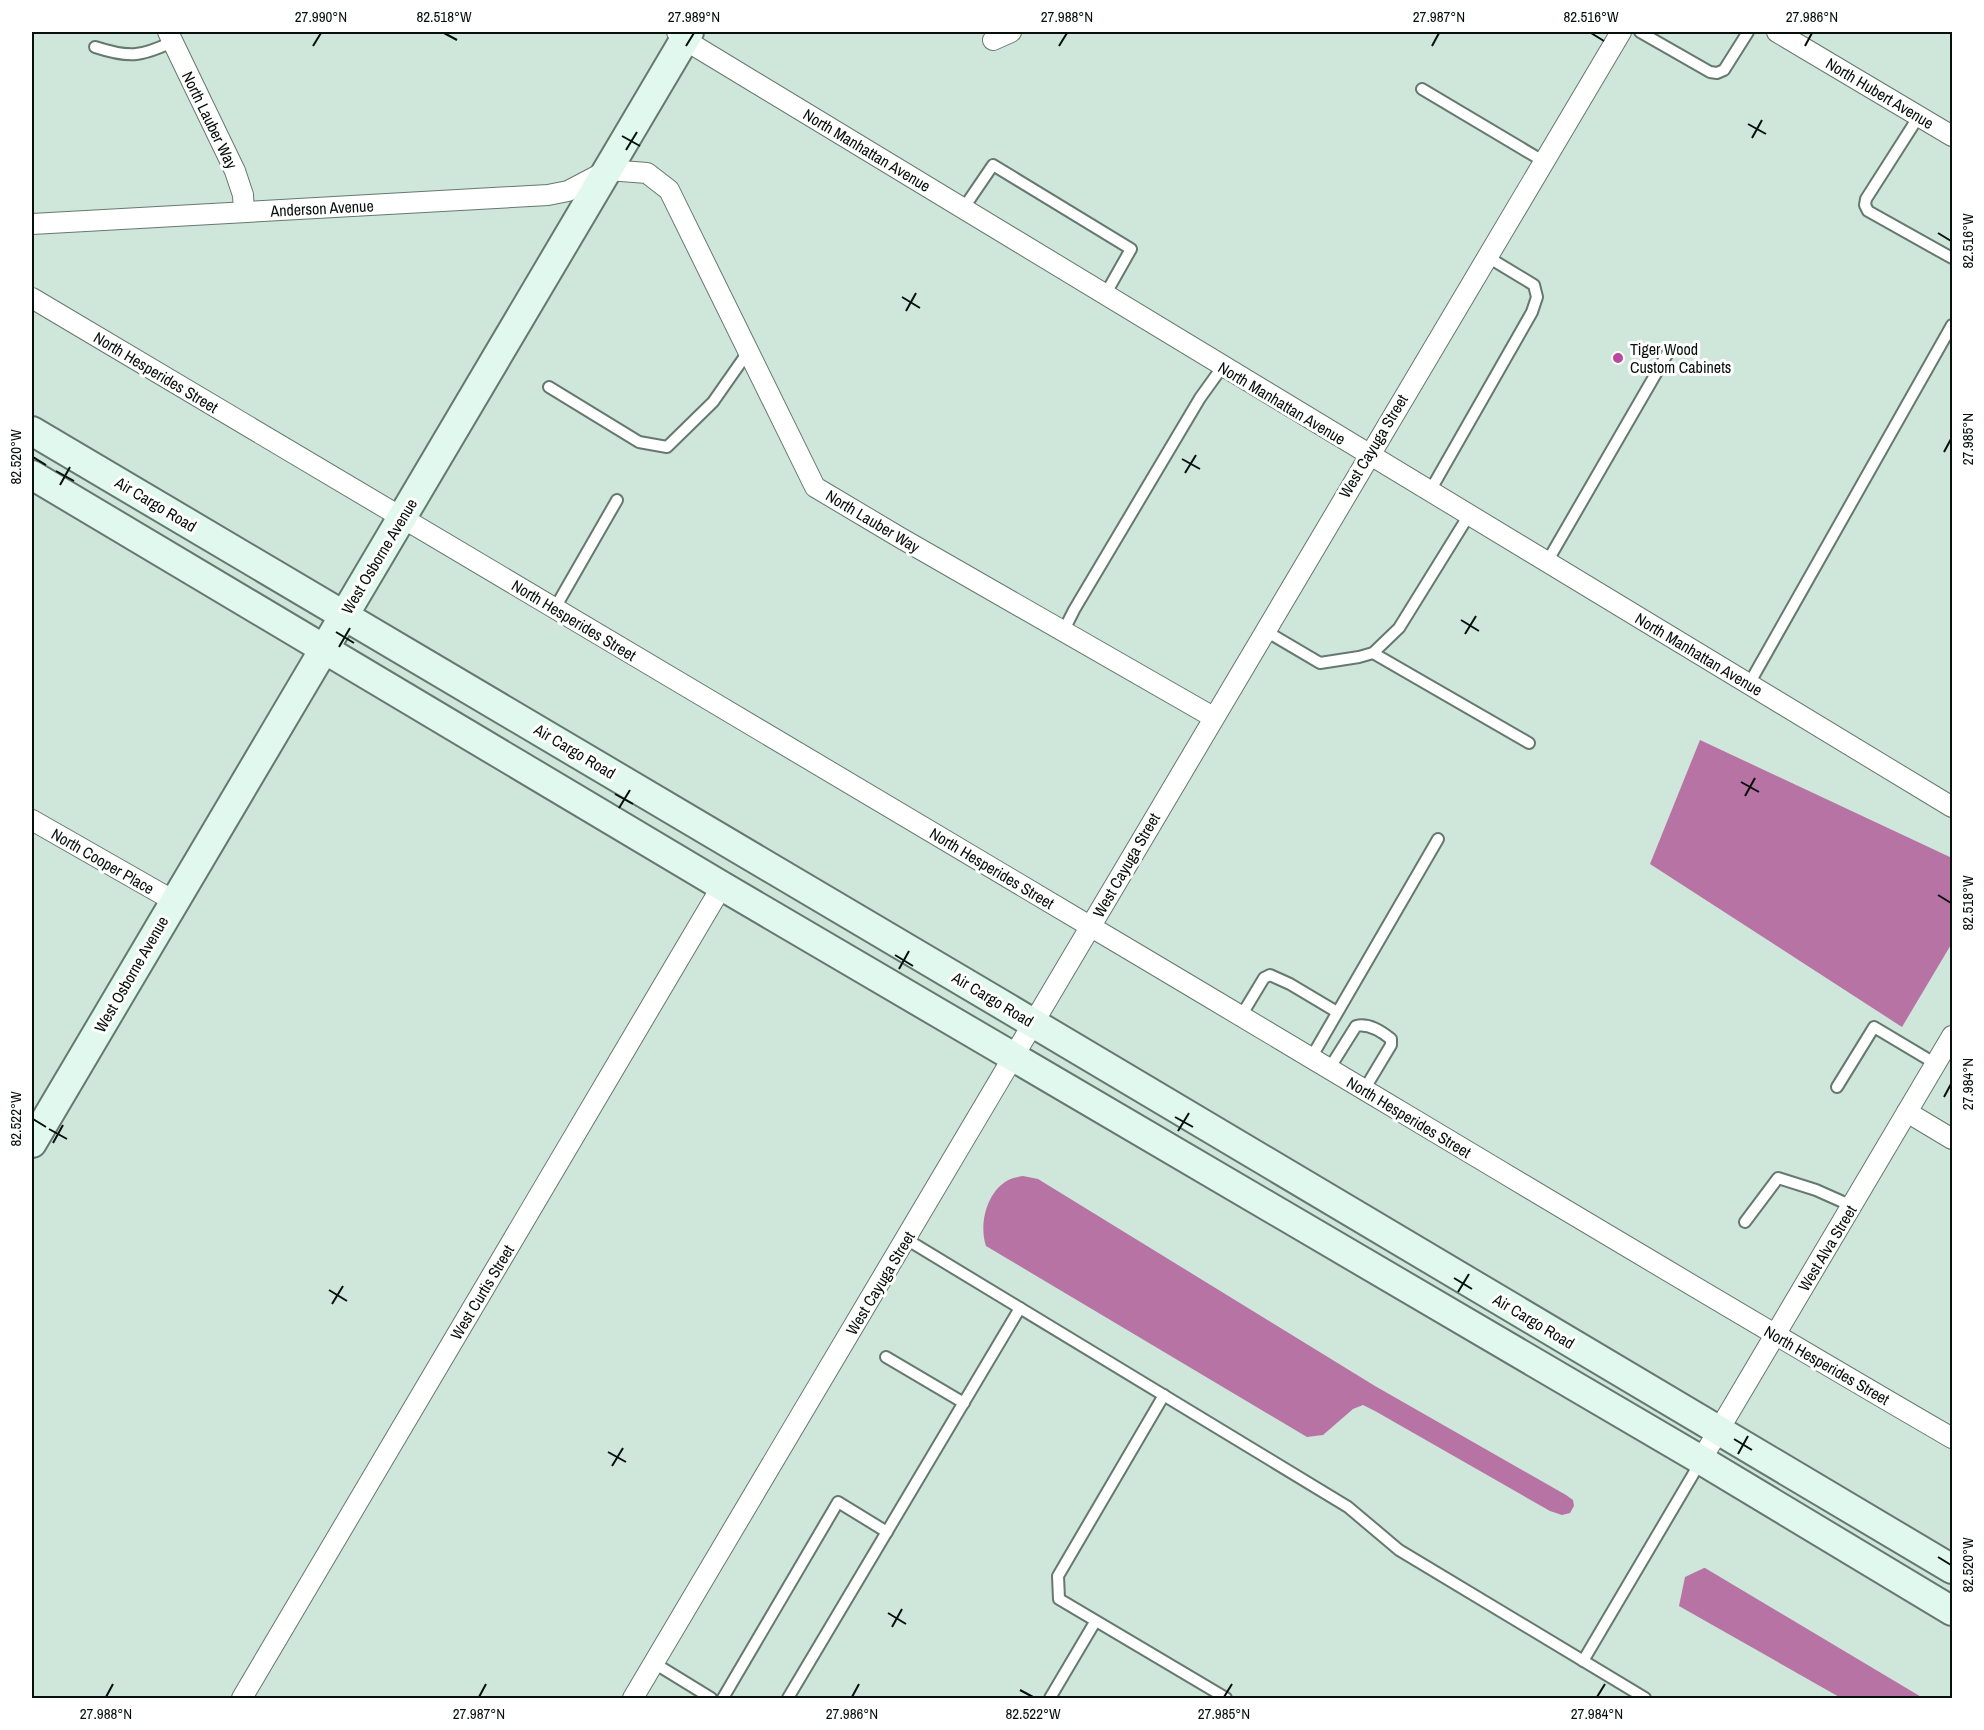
<svg xmlns="http://www.w3.org/2000/svg" width="1984" height="1730" font-family="'Archivo Narrow',sans-serif">
	<rect width="100%" height="100%" fill="#cfe6da"/>
	<g fill="#b773a4">
		<path d="M1700,740L1952,858V943L1902,1027L1650,864Z"/>
		<path d="M1023,1176L1038,1179L1375,1386L1566,1495L1573,1500L1574,1506L1570,1513L1562,1515L1550,1511L1375,1411L1363,1405L1353,1409L1323,1435L1307,1437L986,1246C979,1225 986,1195 1005,1182C1010,1178 1018,1177 1023,1176Z"/>
		<path d="M1704,1568H1705L1923,1698H1841L1679,1606L1685,1577Z"/>
	</g>
	<g fill="none" stroke-linecap="round" stroke-linejoin="round">
		<defs>
			<g id="lane">
				<path d="M1640,32L1710,72L1717,73L1724,70L1748,32"/>
				<path d="M95,47C129,58 140,57 172,42"/>
				<path d="M1422,89L1543,161"/>
				<path d="M1919,116L1866,199L1865,205L1868,211L1952,258"/>
				<path d="M963,209L993,165L1131,249L1105,295"/>
				<path d="M549,387L639,442L667,447L713,402L748,352"/>
				<path d="M1430,491L1532,312L1537,297L1534,285L1486,256"/>
				<path d="M1547,562L1669,351"/>
				<path d="M555,608L617,500"/>
				<path d="M1264,630L1320,663L1359,657L1373,653L1399,628L1469,515"/>
				<path d="M1063,632L1074,610L1200,398L1223,366"/>
				<path d="M1373,653L1529,743"/>
				<path d="M1749,684L1952,325"/>
				<path d="M1241,1016L1264,978L1270,975L1290,984L1337,1012"/>
				<path d="M1311,1058L1438,839"/>
				<path d="M1329,1069L1356,1026C1369,1023 1381,1031 1391,1039V1045L1364,1090"/>
				<path d="M1837,1087L1874,1027L1936,1064"/>
				<path d="M1745,1222L1778,1178L1816,1190L1852,1206"/>
				<path d="M906,1239L1348,1507L1399,1550L1645,1698"/>
				<path d="M886,1357L964,1403"/>
				<path d="M1164,1395L1058,1576L1059,1599L1226,1698"/>
				<path d="M1583,1661L1701,1461"/>
				<path d="M654,1663L711,1698"/>
				<path d="M723,1698L838,1502L887,1532"/>
				<path d="M788,1698L1020,1308"/>
				<path d="M1050,1698L1095,1622"/>
			</g>
			<g id="street">
				<path d="M168,32L235,171L243,195L244,212"/>
				<path d="M677,32L685,40L1952,807"/>
				<path d="M1777,32L1952,136"/>
				<path d="M993,40L1011,32"/>
				<path d="M32,224L548,195L568,191L608,170L647,173L669,190L815,487L899,537L1213,717"/>
				<path d="M32,298C384,509 740,717 1093,928C1380,1098 1664,1271 1952,1438"/>
				<path d="M32,820L174,901"/>
				<path d="M1907,1112L1952,1139"/>
				<path d="M1701,1460L1952,1036"/>
				<path d="M242,1698L722,886"/>
				<path d="M633,1698L1621,32"/>
			</g>
			<g id="secondary">
				<path d="M32,431L1033,1023L1952,1569"/>
				<path d="M32,475L722,886L1701,1460L1952,1611"/>
				<path d="M32,1143L689,32"/>
			</g>
		</defs>
		<use href="#lane" stroke="#65796f" stroke-width="14"/>
		<use href="#street" stroke="#65796f" stroke-width="22"/>
		<use href="#secondary" stroke="#65796f" stroke-width="32"/>
		<use href="#lane" stroke="#fff" stroke-width="10"/>
		<use href="#street" stroke="#fff" stroke-width="20"/>
		<use href="#secondary" stroke="#e0f8ed" stroke-width="28"/>
	</g>
	<path fill="none" stroke="#08100c" stroke-width="2" d="M444,33L457,40M1591,33L1604,41M313,46L321,33M686,46L694,33M1059,46L1067,33M1432,46L1439,33M1805,46L1812,33M1748,124L1766,134M622,136L640,146M1752,138L1762,120M626,150L637,132M1938,233L1951,241M902,297L920,308M906,311L916,293M1944,452L1951,439M33,457L46,465M1182,459L1200,469M56,471L74,481M1185,473L1196,455M60,485L70,467M1461,620L1479,631M336,632L354,643M1465,634L1476,616M339,647L350,628M1741,782L1759,792M615,794L633,804M1745,796L1755,778M619,808L630,790M1938,895L1951,903M895,955L913,966M899,969L909,951M1944,1097L1951,1084M1175,1117L1193,1127M33,1119L46,1127M49,1129L67,1139M1178,1131L1189,1113M53,1143L63,1125M1454,1278L1472,1289M329,1290L347,1301M1458,1292L1469,1274M332,1304L343,1286M1734,1439L1752,1450M608,1452L626,1462M1738,1454L1748,1436M612,1466L623,1448M1938,1557L1951,1565M888,1613L906,1624M892,1627L902,1609M1020,1690L1033,1697M106,1697L113,1684M479,1697L486,1684M852,1697L859,1684M1224,1697L1232,1684M1597,1697L1605,1684"/>
	<circle fill="#bc47a0" stroke="#fff" stroke-width="2" cx="1618" cy="358" r="6"/>
	<g text-anchor="middle" stroke-width="6" stroke-linejoin="round" paint-order="stroke">
		<g font-size="16" fill="#08100c" stroke="#fff">
			<text transform="translate(1880 93) rotate(31)" y="6">North Hubert Avenue</text>
			<text transform="translate(210 120) rotate(64)" y="6">North Lauber Way</text>
			<text transform="translate(867 150) rotate(31)" y="6">North Manhattan Avenue</text>
			<text transform="translate(322 208) rotate(-3)" y="6">Anderson Avenue</text>
			<text transform="translate(156 372) rotate(31)" y="6">North Hesperides Street</text>
			<text transform="translate(1282 403) rotate(31)" y="6">North Manhattan Avenue</text>
			<text transform="translate(1373 446) rotate(-59)" y="6">West Cayuga Street</text>
			<text transform="translate(156 504) rotate(31)" y="6">Air Cargo Road</text>
			<text transform="translate(873 521) rotate(31)" y="6">North Lauber Way</text>
			<text transform="translate(379 556) rotate(-59)" y="6">West Osborne Avenue</text>
			<text transform="translate(574 620) rotate(31)" y="6">North Hesperides Street</text>
			<text transform="translate(1699 654) rotate(31)" y="6">North Manhattan Avenue</text>
			<text transform="translate(575 751) rotate(31)" y="6">Air Cargo Road</text>
			<text transform="translate(103 861) rotate(30)" y="6">North Cooper Place</text>
			<text transform="translate(1126 865) rotate(-60)" y="6">West Cayuga Street</text>
			<text transform="translate(992 868) rotate(31)" y="6">North Hesperides Street</text>
			<text transform="translate(131 974) rotate(-60)" y="6">West Osborne Avenue</text>
			<text transform="translate(993 999) rotate(31)" y="6">Air Cargo Road</text>
			<text transform="translate(1409 1117) rotate(31)" y="6">North Hesperides Street</text>
			<text transform="translate(1827 1248) rotate(-59)" y="6">West Alva Street</text>
			<text transform="translate(880 1283) rotate(-59)" y="6">West Cayuga Street</text>
			<text transform="translate(482 1292) rotate(-59)" y="6">West Curtis Street</text>
			<text transform="translate(1534 1321) rotate(31)" y="6">Air Cargo Road</text>
			<text transform="translate(1827 1365) rotate(30)" y="6">North Hesperides Street</text>
		</g>
		<g font-size="16" fill="#08100c" stroke="#fff" text-anchor="start">
			<text x="1630" y="355">Tiger Wood<tspan x="1630" dy="18">Custom Cabinets</tspan></text>
		</g>
	</g>
	<rect width="1984" height="1730" fill="none" stroke="#ffffff" stroke-width="66"/>
	<rect x="33" y="33" width="1918" height="1664" fill="none" stroke="#08100c" stroke-width="2"/>
	<g font-size="15" text-anchor="middle" fill="#08100c">
		<text x="321" y="22">27.990°N</text>
		<text x="444" y="22">82.518°W</text>
		<text x="694" y="22">27.989°N</text>
		<text x="1067" y="22">27.988°N</text>
		<text x="1439" y="22">27.987°N</text>
		<text x="1591" y="22">82.516°W</text>
		<text x="1812" y="22">27.986°N</text>
		<text transform="translate(1968 241) rotate(-90)" y="5">82.516°W</text>
		<text transform="translate(1968 439) rotate(-90)" y="5">27.985°N</text>
		<text transform="translate(16 457) rotate(-90)" y="5">82.520°W</text>
		<text transform="translate(1968 903) rotate(-90)" y="5">82.518°W</text>
		<text transform="translate(1968 1084) rotate(-90)" y="5">27.984°N</text>
		<text transform="translate(16 1119) rotate(-90)" y="5">82.522°W</text>
		<text transform="translate(1968 1565) rotate(-90)" y="5">82.520°W</text>
		<text x="106" y="1719">27.988°N</text>
		<text x="479" y="1719">27.987°N</text>
		<text x="852" y="1719">27.986°N</text>
		<text x="1033" y="1719">82.522°W</text>
		<text x="1224" y="1719">27.985°N</text>
		<text x="1597" y="1719">27.984°N</text>
	</g>
</svg>
